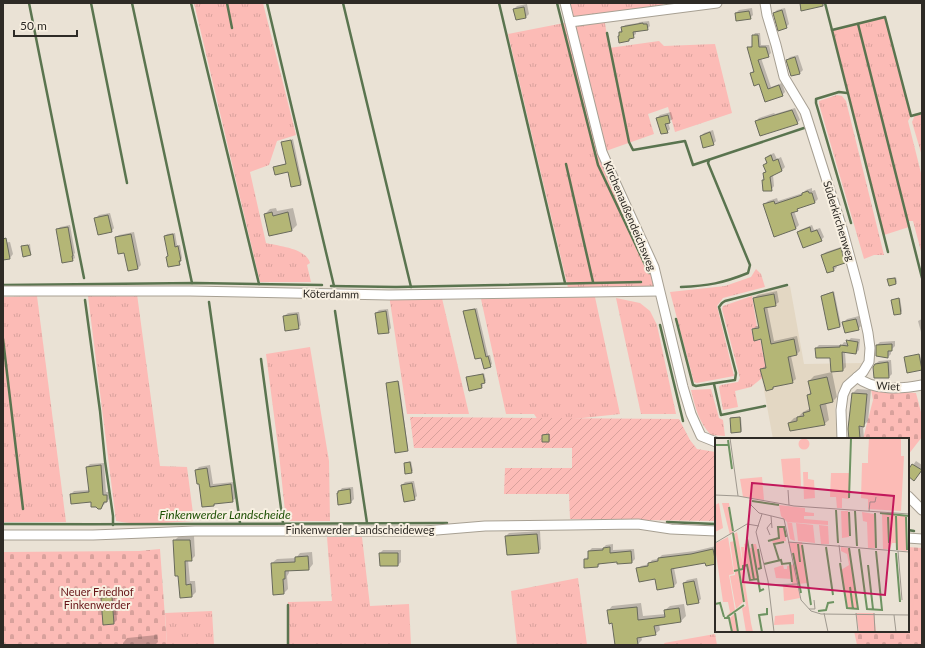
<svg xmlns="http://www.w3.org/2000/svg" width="925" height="648" font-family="Lato,sans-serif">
	<defs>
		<pattern id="grass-tufts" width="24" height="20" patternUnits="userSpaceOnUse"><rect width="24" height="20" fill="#fcbbb6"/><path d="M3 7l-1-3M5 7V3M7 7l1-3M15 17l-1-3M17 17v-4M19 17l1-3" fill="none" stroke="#d8a19c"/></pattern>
		<pattern id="cemetery-stones" width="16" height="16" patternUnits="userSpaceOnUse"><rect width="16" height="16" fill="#fcbbb6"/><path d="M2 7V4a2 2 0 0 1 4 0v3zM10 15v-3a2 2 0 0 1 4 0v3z" fill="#d8a19c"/></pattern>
		<pattern id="garden-furrows" width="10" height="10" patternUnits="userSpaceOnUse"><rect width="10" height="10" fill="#fcbbb6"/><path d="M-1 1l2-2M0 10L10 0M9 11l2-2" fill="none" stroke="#d8a19c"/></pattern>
	</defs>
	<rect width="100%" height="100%" fill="#eae2d5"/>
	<path fill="#e3d7c3" d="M790,286L804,364L864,363L843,383L837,394L835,408L837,439H773L760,368L765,367L760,340L754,341L751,329L757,327L752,296Z"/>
	<g fill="url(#grass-tufts)">
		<path d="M194,3H263L296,135L277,141L269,165L250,172L266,243C278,246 306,248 310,263L307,265L311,282H260Z"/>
		<path d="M565,3H663V9L604,17L609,48L659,41L664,46L715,44L732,113L675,132L668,107L648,114L654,134L603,152L659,291L569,292L508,34L569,22Z"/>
		<path d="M885,17L911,116L908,121L922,177V255L913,221H907L909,227L884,235L832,30Z"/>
		<path d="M837,95L842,96L846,101L884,255H874L864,259L819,104V101Z"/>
		<path d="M922,113V156L912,122L915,115Z"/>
		<path d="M756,269L761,274L765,287L723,298L717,306L734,376L697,383L694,382L670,292L725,286L751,277Z"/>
		<path d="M119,294H137L160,466L187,467L194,521C168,522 142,526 116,521L88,296Z"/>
		<path d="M441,294L469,414H407L389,295Z"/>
		<path d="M37,296L66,522H3V297Z"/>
		<path d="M752,296L757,327L751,329L754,341L760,340L766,367L760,369L762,378L751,387L735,391L738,407L723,410L719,387L721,385L738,382L740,378L722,309L723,306Z"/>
		<path d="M595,297L620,414L573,419L538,420L534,414H506L481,299Z"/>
		<path d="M616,298L640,303L650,311L657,325L676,414H641Z"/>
		<path d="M310,347L329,461L330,521H286L279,454L266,354Z"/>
		<path d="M711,389L719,418L723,420L725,436L711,435C699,423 695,407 691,390Z"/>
		<path d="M327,537H362L370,606L409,604L411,645H288V602L332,601Z"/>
		<path d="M578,578L587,645H517L511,591Z"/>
		<path d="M212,611L214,645H167L165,613Z"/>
		<path d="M715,634L717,645H665L664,643Z"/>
	</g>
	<g fill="url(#cemetery-stones)">
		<path d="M871,389L916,393L922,416V437L908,455V439H863L873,400Z"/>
		<path d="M908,547L922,548V645H857L854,631H908Z"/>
		<path d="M160,549L167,645H3V552L139,551Z"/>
	</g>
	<path fill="url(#garden-furrows)" d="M410,417L679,419L690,440L697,449L716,452L715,459L716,470V521L570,519L569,494H504L505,468H572V448H414Z"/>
	<g fill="#0003">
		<path d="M527,4L529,14L526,17L517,19L514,9L517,6Z"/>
		<path d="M752,8L753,15L750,18L736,13L739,10Z"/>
		<path d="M785,8L789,24L786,27L774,13L777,10Z"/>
		<path d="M649,21L650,26L647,29L636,31V34L628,40L620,32L625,25L638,23L640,22Z"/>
		<path d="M755,33H760L761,45H769L771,53L768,56L761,58L771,87L782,83L785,92L782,95L765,101L759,83L751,73L754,70L748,48L753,45V36Z"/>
		<path d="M798,55L803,70L800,73L791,75L787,60L790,57Z"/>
		<path d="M795,108L800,120L797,123L756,121L759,118L774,113L775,114Z"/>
		<path d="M671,112L673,119L668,122L670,129L667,132L657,118L660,115Z"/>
		<path d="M713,130L716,141L713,144L701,136L704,133Z"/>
		<path d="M293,139L302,182L301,184L289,171L274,167L287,163L283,143Z"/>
		<path d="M774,153L777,159L781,157L785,167L782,170L773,175L774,186L771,190L763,181L764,179V174L767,171L764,165L767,162L766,158L769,155Z"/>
		<path d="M812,188V191L815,190L818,199L815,202L800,207L794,211L799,225L796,228L765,204L768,201L777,198L778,201L803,193L806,190Z"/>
		<path d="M276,208L277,211L293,208L297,225L292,230L265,214L270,209Z"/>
		<path d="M110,213L114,228L111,232L96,218L99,215Z"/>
		<path d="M70,225L75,253L74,254L75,258L72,260L57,230L60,227Z"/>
		<path d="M812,225L814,230L820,228L824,237L821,240L798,232L800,230Z"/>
		<path d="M134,232L141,265L138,268L128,270L125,252L116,237L119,235Z"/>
		<path d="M175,233L177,245H180L182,258L179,264L169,255L165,236L167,234Z"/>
		<path d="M10,242L13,254L10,258L3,259V243Z"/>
		<path d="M30,244L31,253L30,254L22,247Z"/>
		<path d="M844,246L848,259L845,262L836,265L837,267L834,270L822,255L826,252Z"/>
		<path d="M896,277L897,282L895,284L889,279Z"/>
		<path d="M777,291L779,302L775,305L767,306L774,341L797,336L800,351L797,354L791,356L796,379L792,382L776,385L773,388L761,369L767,365L762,338L753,329L756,326H759L754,298L758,295Z"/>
		<path d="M834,291L841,325L840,326L823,295Z"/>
		<path d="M900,298L902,311L901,313L892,301Z"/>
		<path d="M477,308L488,355H490L492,364L490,366L464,312L466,310Z"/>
		<path d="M388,309L391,328L388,332L376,313L379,310Z"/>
		<path d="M299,312L301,325L298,328L284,316L288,313Z"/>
		<path d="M859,316L861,326L858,329L844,322L847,319Z"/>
		<path d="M922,319V331L921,332L918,321Z"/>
		<path d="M851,338L860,339L859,350L856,353L845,352L846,367L843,370L832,371L831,357L816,348L819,345H842L844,342L848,343V341Z"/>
		<path d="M895,341V346L891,350V354L888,357L877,345L880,342Z"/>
		<path d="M920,354L922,364V369L905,358Z"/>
		<path d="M891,360L892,374L889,377L875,364L879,361Z"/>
		<path d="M832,372L837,397L832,402L826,403L829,420L824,424L789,423L794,418L798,417L803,412L811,408L808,395L811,392L809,381L814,376Z"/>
		<path d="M484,373L486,381L482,383L483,386L481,387L467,378Z"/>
		<path d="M399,381L408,449L407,450L387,383Z"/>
		<path d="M857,389L871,390L868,421L863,426L864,439H850L853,393Z"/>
		<path d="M732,417H741L742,430L741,432L731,418Z"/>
		<path d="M544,434H550V440L549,441L543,435Z"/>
		<path d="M411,461L413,471L411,472L405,463Z"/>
		<path d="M916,461L922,465V469L917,476L908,475V472Z"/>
		<path d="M104,463L106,492H109L110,498L101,508L92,501L71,494L74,491L90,490L87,467L90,464Z"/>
		<path d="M210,465L213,484L234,482L236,498L232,501L216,503L214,505L196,470L199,467Z"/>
		<path d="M414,481L417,496L414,499L402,485L405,482Z"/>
		<path d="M353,487L354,499L351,502L338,493L342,488Z"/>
		<path d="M540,531L541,549L538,552L506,536L509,533Z"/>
		<path d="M194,536L195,556L191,560H188L190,581H195L196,592L192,596L179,574L174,541L178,537Z"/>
		<path d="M613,544V550L634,549L635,559L632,562L617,561L601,563L598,566L585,559L589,556V551L592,548H603L606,545Z"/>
		<path d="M716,546V563L706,565V562L674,568L677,583L674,586L638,569L641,566L649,564L652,560L658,559L662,555L695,551Z"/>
		<path d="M383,550H401V562L398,565L380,553Z"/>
		<path d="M312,552L313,564L309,569L289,570V573L287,576L288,589L284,593L272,563L277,559L296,558L300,553Z"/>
		<path d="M697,578L701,599L698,602L684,583L687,580Z"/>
		<path d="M115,594L117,620L114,623L104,624L102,598L105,595Z"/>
		<path d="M641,603L643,616L666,614L665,610L670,606L684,604L686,616L681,621L659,624L660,630L655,634L641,636L642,640L637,645H616L613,622L608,611L612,606Z"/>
		<path d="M157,635L158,642L155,645H123V643L127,638Z"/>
	</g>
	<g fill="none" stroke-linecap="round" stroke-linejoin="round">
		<g stroke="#5a744f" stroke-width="2.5">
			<path d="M29,3L84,278"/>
			<path d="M91,3L127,183"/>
			<path d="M132,3L192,283"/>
			<path d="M191,3L259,284"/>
			<path d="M227,3L232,28"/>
			<path d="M267,3L334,286"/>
			<path d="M343,3L411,287"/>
			<path d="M499,3L565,283"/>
			<path d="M557,3L598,165L649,273"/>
			<path d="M825,3L832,30L885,17L911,116L922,113"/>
			<path d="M858,24L922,278"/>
			<path d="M832,30L888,252"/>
			<path d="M607,33L629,142L633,150L685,141L693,165L804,128"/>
			<path d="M847,93L839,92L816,99V103L851,223"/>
			<path d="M566,164L593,282"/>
			<path d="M3,285L196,283L322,285"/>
			<path d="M331,286L396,287L641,282"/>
			<path d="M681,287C708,286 723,283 748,273L750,265L708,163L709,160"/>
			<path d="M85,300L100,411L105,461L113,516V525"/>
			<path d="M209,302L240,523"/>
			<path d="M335,311L367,523"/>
			<path d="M676,319L693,385L696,386L735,380L736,373L719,307L722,303L725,301L787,285"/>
			<path d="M660,325L683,421"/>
			<path d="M3,339L23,509"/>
			<path d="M261,359L283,523"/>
			<path d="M714,384L721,415L765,406"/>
			<path d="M667,522L716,524"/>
			<path d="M3,524C151,525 299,523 447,523"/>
			<path d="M908,530L914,531"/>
			<path d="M288,605V645"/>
		</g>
	</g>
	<g fill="#b4b676" stroke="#696a5c">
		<path d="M800,3H823V6L801,11Z"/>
		<path d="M524,7L526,18L516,20L513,9Z"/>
		<path d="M782,10L787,28L778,31L773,13Z"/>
		<path d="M749,11L751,19L736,21L735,13Z"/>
		<path d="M643,23V24H647L648,30L633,32L634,38L629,39V41L619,43L618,36H619V32H622L621,27Z"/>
		<path d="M752,35H758L759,47H766L769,57L758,60L768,89L779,85L783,96L765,102L759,84L754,86L750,73L754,72L747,47H752Z"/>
		<path d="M795,57L800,74L791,76L786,60Z"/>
		<path d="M792,110L798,124L760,136L755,121Z"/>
		<path d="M668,115L670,123L665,124L668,133L661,134L656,118Z"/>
		<path d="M710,132L714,145L703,148L700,136Z"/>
		<path d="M291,140L301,185L291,187L288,172L275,175L273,167L286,164L281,142Z"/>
		<path d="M771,155L773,161L778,159L782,171L770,177L772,191H763L762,180H764L763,173L766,172L763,165L767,163L765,158Z"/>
		<path d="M808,191L809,193H812L815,203L797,209L798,211L791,213L796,229L774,237L763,204L774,201L775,204L802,195V193Z"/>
		<path d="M272,212L273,216L288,212L292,231L269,236L264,214Z"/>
		<path d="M108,215L112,232L98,235L94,218Z"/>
		<path d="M68,227L73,256H72L73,261L62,263L56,229Z"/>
		<path d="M810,227L811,232L817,230L822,241L803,248L797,232Z"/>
		<path d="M131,234L138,269L128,271L124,253L118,254L115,237Z"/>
		<path d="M173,234L175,247L178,246L181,261H179L180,265L168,267L166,257L168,256L164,236Z"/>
		<path d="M6,238L10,259L3,260V239Z"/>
		<path d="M28,245L31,255L23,257L21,246Z"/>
		<path d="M841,248L845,263L833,267L834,271L827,273L821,255Z"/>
		<path d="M895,278L896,284L889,286L887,279Z"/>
		<path d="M833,292L840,327L828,330L821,296Z"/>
		<path d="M774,294L776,306L764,308L771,344L794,339L797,355L788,357L793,383L773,387V389L766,391L760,369L766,368L761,339L754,341L752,329L759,328L753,298Z"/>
		<path d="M899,298L901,314L894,315L891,300Z"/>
		<path d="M475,309L486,357L488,356L491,367L484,369L481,358L475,359L463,311Z"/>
		<path d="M386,311L389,333L378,334L375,313Z"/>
		<path d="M297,314L299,329L285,331L283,316Z"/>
		<path d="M856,319L859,330L845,333L842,322Z"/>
		<path d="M846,340L858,342L856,354L842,352L843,371L831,372L830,358H816L815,348L840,347V345L848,346Z"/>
		<path d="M892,344V351H888V358L876,356V345Z"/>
		<path d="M919,354L922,370L907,373L904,357Z"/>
		<path d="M888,362L889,378H874L873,367L875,364Z"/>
		<path d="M483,374L485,383L481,384L482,388L469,391L466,377Z"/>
		<path d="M827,377L833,402L820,405L825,425L790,431L788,423L797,421V417L804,416L803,413L810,411L807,395L811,394L808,381Z"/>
		<path d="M398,381L408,451L395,453L386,383Z"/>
		<path d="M852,393L867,394L864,427L859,426L860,439H849L848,429Z"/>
		<path d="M740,417L741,432L731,433L730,418Z"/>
		<path d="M549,434V442H542V435Z"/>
		<path d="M410,462L412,473L405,474L404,463Z"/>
		<path d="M912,464L922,470L914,481L908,476V470Z"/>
		<path d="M101,465L103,495H107V502H104L101,509H98L96,507H91V502L71,504L70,494L89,492L86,467Z"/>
		<path d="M207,468L210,487L231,484L233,502L214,504V506L202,507L199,484H197L195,470Z"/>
		<path d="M412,483L415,500L404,502L401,485Z"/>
		<path d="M350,489L351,503L338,505L337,493H338V491Z"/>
		<path d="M537,534L539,553L507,555L505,536Z"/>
		<path d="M173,540H190L192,561H185L186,585L191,584L192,597L180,598L178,576H175Z"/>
		<path d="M610,547V553L631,551L632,563L617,564V562L598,564V567L584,568V559H588V551L603,550V548Z"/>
		<path d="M713,549L716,564L706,566L705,563L671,569L674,587L657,590L655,579L639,582L636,568L648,566V563L658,561V558L691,554Z"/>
		<path d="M379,553H398V566H380Z"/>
		<path d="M308,556L309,570L285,571V579H283L284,594L273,595L271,563L295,562V557Z"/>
		<path d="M694,581L699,603L687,605L683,583Z"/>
		<path d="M112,597L114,624L103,625L101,598Z"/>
		<path d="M637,607L638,620L665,617L664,610L679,608L681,622L654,626L656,635L637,638L638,645H615L612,623L609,624L607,610Z"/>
	</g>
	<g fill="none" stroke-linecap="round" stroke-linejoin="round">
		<defs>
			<g id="minor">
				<path d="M565,3L602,152L616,184L654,267L683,387L691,414L701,436L716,442"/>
				<path d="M765,3L767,15L776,45L784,77L805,112L842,228L858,287L868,333L870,348L869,362L863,372L847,386L843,395L841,410L842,439"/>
				<path d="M570,22L717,3"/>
				<path d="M3,291H190L389,295L659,291"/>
				<path d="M857,377C873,391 902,389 922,385"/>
				<path d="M908,496L922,510"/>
				<path d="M3,535H93L195,531H425L485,526L570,525L638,524L671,529L716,531"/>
				<path d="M908,538L922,539"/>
			</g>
		</defs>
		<use href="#minor" stroke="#a7a093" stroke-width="11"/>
		<use href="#minor" stroke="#fff" stroke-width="9"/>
	</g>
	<g text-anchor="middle" stroke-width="4" stroke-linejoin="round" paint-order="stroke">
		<g font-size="11" fill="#2e2b26" stroke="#f8f0e2">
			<text transform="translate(630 216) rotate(67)" y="4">Kirchenaußendeichsweg</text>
			<text transform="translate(839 221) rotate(73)" y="4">Süderkirchenweg</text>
			<text transform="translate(331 294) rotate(1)" y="4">Köterdamm</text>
			<text transform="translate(888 386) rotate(3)" y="4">Wiet</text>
			<text x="360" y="534">Finkenwerder Landscheideweg</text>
		</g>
		<g font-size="11" fill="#661417" stroke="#f8f0e2">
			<text x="97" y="596">Neuer Friedhof<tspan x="97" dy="13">Finkenwerder</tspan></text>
		</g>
		<g font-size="12" font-style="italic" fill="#1d5004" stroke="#f8f0e2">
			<text x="225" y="519">Finkenwerder Landscheide</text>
		</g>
	</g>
	<g transform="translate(715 438)">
		<rect width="194" height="194" fill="#eae2d5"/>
		<path d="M83.5 6a5.5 5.5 0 1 1 11 0a5.5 5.5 0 1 1-11 0ZM85,20L86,48L69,50L66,21ZM147,25H153V61L146,60ZM88,34H93V41L99,42L100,60L89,61ZM116,35H135L134,61L127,60V70H122L121,59H115ZM4,65L8,90L0,94V67ZM7,65H14L18,95L15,97ZM126,73H133L134,99L127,100ZM147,74L159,76L160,110H153L152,84L148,83ZM167,76L180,77L181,105H177L175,111H168ZM182,77L191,78L192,113L182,112ZM72,84L77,85L80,103L75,101ZM81,85L98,87L100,105L83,103ZM104,87L113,88L114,106H106ZM63,89H69L71,103L58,105L57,103L64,100ZM22,94L28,127L26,109H29L32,126L29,106L32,105L33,111L38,109L40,124L38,106H41L46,130H41L43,141L35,142L32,127L28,128V131L19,133L15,104L20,103L19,96ZM13,99L19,136L14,137L20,172L12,178L15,174L13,164H8L0,109L1,105ZM73,104H87L93,145L83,146L85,160L69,163L68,146H77V141L61,140L59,130L68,127L69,131H72V128L80,126ZM126,109L134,110L143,170L133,171L126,132L134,127L132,116L126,113ZM28,132L36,185L38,194H31L27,170L31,168L25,133L29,163L21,171L15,138L20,137V133ZM20,175L23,194H17L15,180ZM141,175H159L161,194H144ZM79,176V186L59,187L60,178Z" fill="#fcbbb6"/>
		<path d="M153,18H189L186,73L153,71ZM47,39L49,62L28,59L25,41Z" fill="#fcbbb6"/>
		<path d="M154,0H186V18H153Z" fill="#fcbbb6"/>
		<path d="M64,67L90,70V74L99,75V78H89V81L113,83V87L72,84L66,78Z" fill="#fcbbb6"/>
		<path fill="none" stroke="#6d9361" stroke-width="2" d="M13,2L17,31M0,7H13M134,60L136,0M37,63L64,67M14,69L18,93M121,72L123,105M140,73L142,108M134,74L135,98M160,75L161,110M165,75L194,78M181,78L182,112M191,78L192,112M173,79L174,105M18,95L24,131M32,101L39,142M53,103L64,100L63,89H69L71,99M37,106L43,140M83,106L85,124M87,107L96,167M111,109L118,157M43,111L46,130L43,131M144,111L152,171L167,172L161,113M78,115L86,155M181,115L185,164M64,122L59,106L69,104M125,125L132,170L143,171L134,110M49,126L66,122L67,126L75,125L77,144M153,127L158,171M19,133L28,131V128L32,127L35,142L43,141L45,153L49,151M24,133L29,164M135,149L138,171M0,166L5,165L9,179M103,173L111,172L113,165L119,164M20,175L23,194M12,179L29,167M9,180H14L17,194M47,194L44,177L52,176V170"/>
		<path fill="none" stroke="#9f998f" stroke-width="1" d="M15,0L23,58M73,52L74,67M0,57L23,58L79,68L194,76M35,62L36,67L44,75L69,81L86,162L96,173L106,176L194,177M154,73L155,64H160L161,59M47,76L41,94L53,143L59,194M56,78L57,90M55,97L52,90L56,85M73,104L194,114M0,105L32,86L44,88M124,107L126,124M183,113L187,162M53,147L83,146M94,171H100L99,162M109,175L113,194M141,175L143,194M159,175L160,194M179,177L181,194"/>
		<path fill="#c2185b" fill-opacity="0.15" stroke="#c2185b" stroke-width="2" d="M37,45L179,58L170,157L28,144Z"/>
		<rect width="194" height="194" fill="none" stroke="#2e2b26" stroke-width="2"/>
	</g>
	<rect width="925" height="648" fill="none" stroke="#2e2b26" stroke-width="8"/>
	<path d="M14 30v6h63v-6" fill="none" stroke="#2e2b26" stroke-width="2"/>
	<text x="20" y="30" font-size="12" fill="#2e2b26" stroke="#f8f0e2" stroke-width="3" paint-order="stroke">50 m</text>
</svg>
